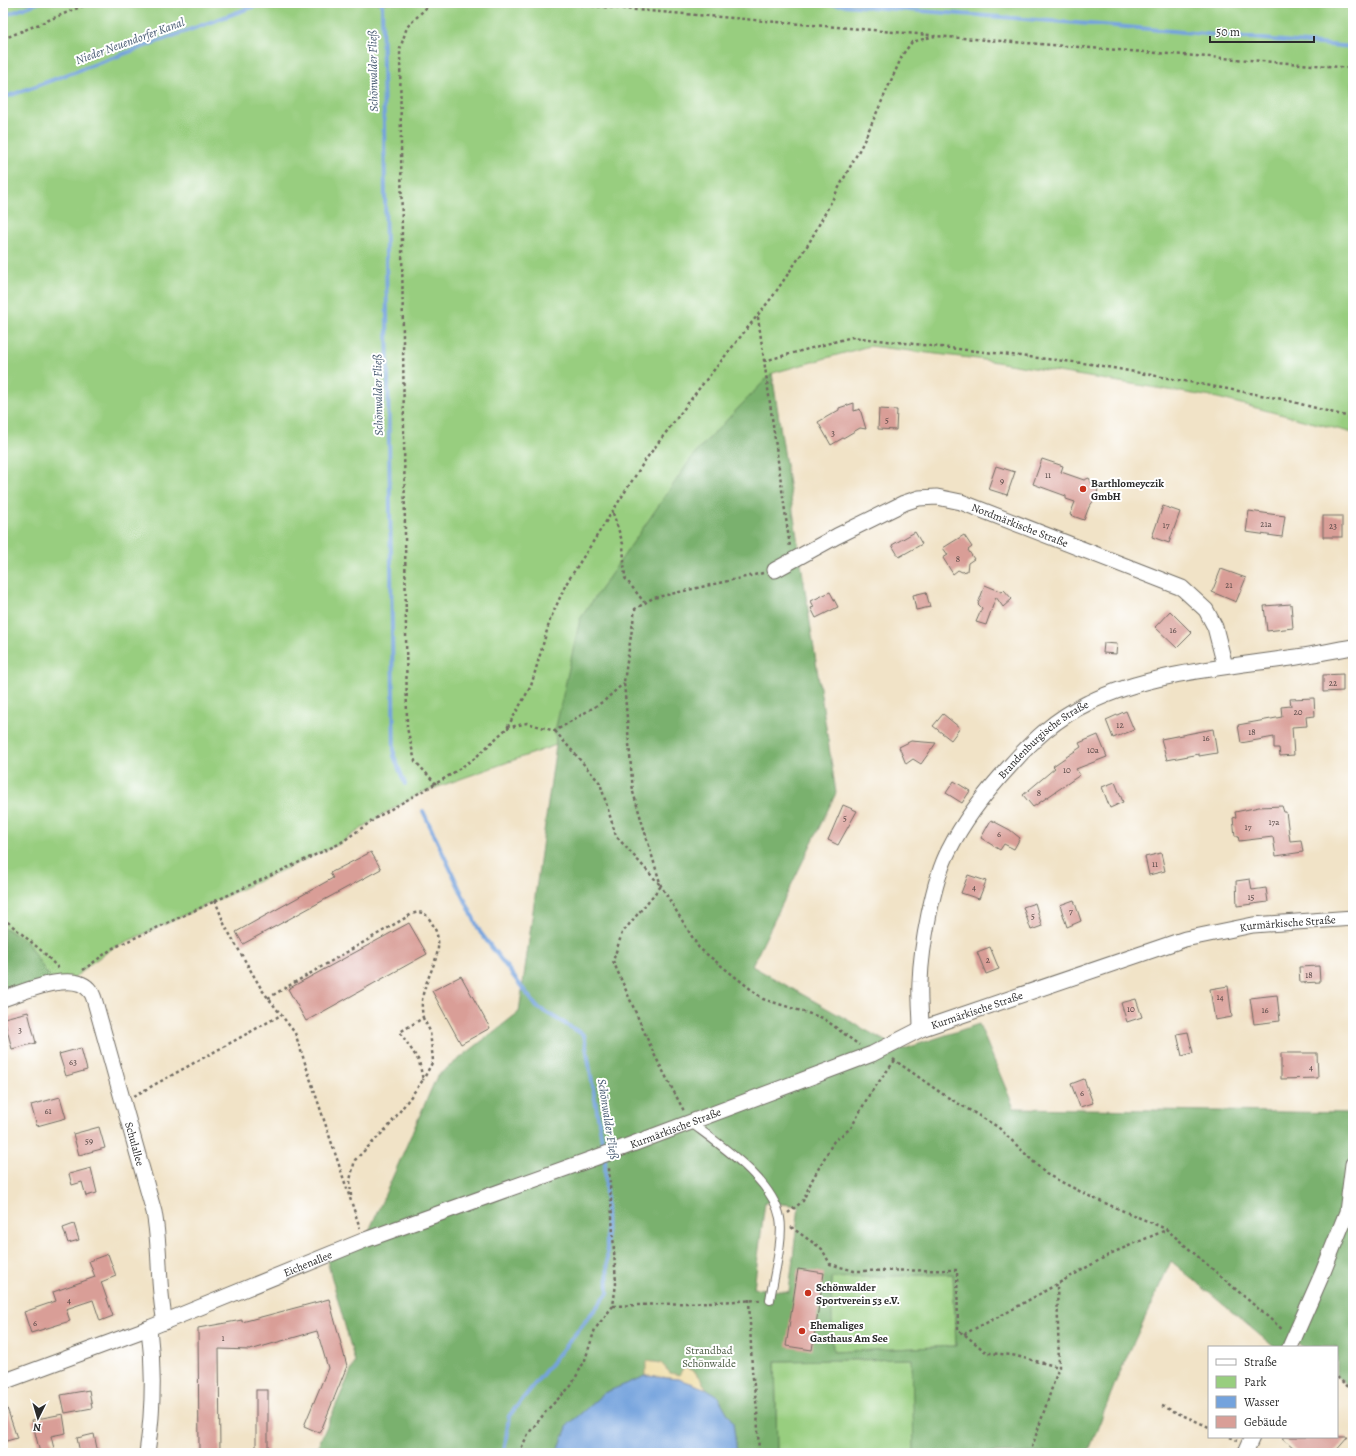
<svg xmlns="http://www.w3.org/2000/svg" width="1356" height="1456" font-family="Alegreya,serif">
	<rect width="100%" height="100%" fill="#fff"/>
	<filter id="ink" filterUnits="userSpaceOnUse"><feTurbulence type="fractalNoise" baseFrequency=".025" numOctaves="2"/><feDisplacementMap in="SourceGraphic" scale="8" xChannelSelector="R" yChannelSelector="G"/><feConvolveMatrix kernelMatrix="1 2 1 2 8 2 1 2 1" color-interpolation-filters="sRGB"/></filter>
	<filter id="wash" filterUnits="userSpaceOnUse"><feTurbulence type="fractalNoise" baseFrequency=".012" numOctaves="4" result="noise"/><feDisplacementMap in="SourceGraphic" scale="16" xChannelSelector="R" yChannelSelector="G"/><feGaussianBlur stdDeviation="0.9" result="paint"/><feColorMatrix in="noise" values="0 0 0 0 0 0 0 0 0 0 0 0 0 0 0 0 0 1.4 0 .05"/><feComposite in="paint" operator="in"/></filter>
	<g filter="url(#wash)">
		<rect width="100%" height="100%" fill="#f1e3c7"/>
		<g fill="#98ce7f" stroke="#627c55">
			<path d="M3,3H1353V433L1218,398L978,359L869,346L773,373L695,453L555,731L556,745L421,793L380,816L339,844L113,948L90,964L71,981L53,983L26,941L3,927Z"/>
			<path d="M953,1274L956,1346L832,1352L831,1278Z"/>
			<path d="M913,1359L914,1453H777L775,1361Z"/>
		</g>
		<g fill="#7ab16e" stroke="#526e4c" fill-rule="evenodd">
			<path d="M772,373L836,793L752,966L901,1050L979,1024L1014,1108L1353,1113V1390L1337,1376V1347H1303L1295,1340L1290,1347H1274L1171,1261L1116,1381L1088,1453H914L912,1359L775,1361L777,1453H737L733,1423L717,1395L707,1389L695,1372L679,1375L670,1373L661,1363L647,1361L646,1376L604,1393L568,1425L557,1453H315L355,1362L326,1257L365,1240L437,1076L519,1012L556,745L555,731L580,619L695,453ZM765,1202L799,1206L789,1292L754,1288ZM953,1274L956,1346L833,1352L831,1278Z"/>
			<path d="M3,927L26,941L53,983L3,999Z"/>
		</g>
		<path fill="#eeda9e" stroke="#8c8264" d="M646,1361L661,1363L670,1373L679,1375L684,1367L695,1372L707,1389L678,1379L646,1376Z"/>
		<path fill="#74a3dd" stroke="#506784" d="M646,1376L678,1379L707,1389L717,1395L733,1423L737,1453H557L568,1425L604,1393Z"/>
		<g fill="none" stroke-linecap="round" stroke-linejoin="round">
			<g stroke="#74a3dd" stroke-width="4">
				<path d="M382,3L394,756L405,784"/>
				<path d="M817,3L1115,26L1353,47"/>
				<path d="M3,16L38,3"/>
				<path d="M3,98L263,3"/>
				<path d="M423,811L480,932L537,1007L584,1035L604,1152"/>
				<path d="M504,1453L509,1416L608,1293L605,1158"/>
			</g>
		</g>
		<g id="blocks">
			<g fill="#d99e97">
				<path d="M854,403V411L860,409L866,429L860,428L831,445L818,422L839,410V408Z"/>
				<path d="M879,409L897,410L896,430L878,429Z"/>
				<path d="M1042,459L1063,466L1061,472L1084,480L1089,478L1092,483L1098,486L1097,496L1089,507L1084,520L1070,515L1075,502L1066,499V496L1033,484Z"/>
				<path d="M996,466L1015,472L1007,495L988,489Z"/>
				<path d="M1163,506L1180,512L1169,543L1152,537Z"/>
				<path d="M1249,511L1285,516L1282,537L1246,532Z"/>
				<rect x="1323" y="516" width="19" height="21"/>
				<path d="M915,532L922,544L899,557L892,545Z"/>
				<path d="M964,535L972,547L968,550L974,559L968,563L967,571L962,572L958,570L953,574L943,558L948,555L943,548Z"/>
				<path d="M1221,569L1246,578L1236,602L1212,592Z"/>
				<path d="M985,585L1002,592L1004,590L1012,599L1003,607L996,597L986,625L976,622L982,608L978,604Z"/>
				<path d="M830,592L838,607L816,618L811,608L814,607L811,601Z"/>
				<path d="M926,592L930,607L916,610L913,595Z"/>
				<path d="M1291,604L1293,628L1267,631L1264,606Z"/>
				<path d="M1170,611L1192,633L1177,648L1155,627Z"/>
				<path d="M1104,643L1117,644L1116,654L1103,653Z"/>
				<path d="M1343,674V691L1323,692V675Z"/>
				<path d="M1314,698L1315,716L1306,717L1307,726L1292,727L1294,755L1280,756L1279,748H1274V737L1241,743L1238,725L1282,717L1281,707L1291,706L1290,699Z"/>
				<path d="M1126,711L1134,730L1113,738L1106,720Z"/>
				<path d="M943,714L960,728L951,740L933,726Z"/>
				<path d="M1213,729L1217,753L1199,756V754L1167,760L1161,739Z"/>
				<path d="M1098,735L1107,757L1076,769L1080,775L1033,807L1023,795L1055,768L1053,766L1081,747L1079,743Z"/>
				<path d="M911,741L936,743L921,764L913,759L906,764L899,747Z"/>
				<path d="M954,781L970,791L962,803L946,793Z"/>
				<path d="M1115,782L1123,802L1110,808L1102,787Z"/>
				<path d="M843,805L857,811L838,845L828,840Z"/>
				<path d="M1282,806L1284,812H1286L1290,841L1301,840L1303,852L1276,856L1273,837L1239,841L1238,836H1235L1233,818L1236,817L1235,812L1259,807Z"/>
				<path d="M991,820L1010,830L1020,838L1014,849L1004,844L1000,850L981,838Z"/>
				<path d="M371,852L381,869L243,944L236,932L333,878L330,873Z"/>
				<path d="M1161,853L1165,871L1149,875L1145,857Z"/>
				<path d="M968,875L986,881L979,899L961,893Z"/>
				<path d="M1250,879L1252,890L1266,888L1268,902L1237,906L1236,881Z"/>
				<path d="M1074,900L1081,921L1067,927L1060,905Z"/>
				<path d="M1035,903L1042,926L1031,930L1023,907Z"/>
				<path d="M409,923L427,954L306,1021L288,989Z"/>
				<path d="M990,947L999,969L986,974L977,952Z"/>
				<path d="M1319,966L1320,982L1300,983L1299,967Z"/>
				<path d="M461,976L490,1028L461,1044L432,991Z"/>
				<path d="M1228,986L1232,1017L1215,1020L1210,989Z"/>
				<path d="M1277,995L1280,1021L1254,1024L1250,998Z"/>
				<path d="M1136,999L1142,1017L1127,1022L1121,1003Z"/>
				<path d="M28,1012L36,1043L12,1049L4,1018Z"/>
				<path d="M1188,1032L1193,1053L1182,1056L1177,1034Z"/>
				<path d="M81,1048L87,1070L66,1076L59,1054Z"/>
				<path d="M1281,1053H1317L1318,1078L1281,1079Z"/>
				<path d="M1084,1079L1093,1103L1080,1107L1071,1084Z"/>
				<path d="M60,1097L66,1118L37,1126L31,1105Z"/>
				<path d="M99,1127L105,1148L79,1155L73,1134Z"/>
				<path d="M91,1168L97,1193L86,1196L82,1182L72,1185L69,1174Z"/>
				<path d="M74,1224L79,1240L68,1243L63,1228Z"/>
				<path d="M108,1254L116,1276L101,1282L113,1316L100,1321L93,1300L66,1309L70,1321L31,1333L24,1312L56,1301L53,1292L95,1277L89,1261Z"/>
				<path d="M798,1269L824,1273L812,1350L786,1346Z"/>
				<path d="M329,1299L347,1366L320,1433L304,1426L328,1368L317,1331L250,1350L219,1349L220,1453H199L198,1328L242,1320V1322Z"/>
				<path d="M89,1390L92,1408L65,1413L61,1395Z"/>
				<rect x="256" y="1390" width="12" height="63"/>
				<path d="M3,1402H5L17,1438L3,1442Z"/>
				<path d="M63,1414L66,1433L51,1436L55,1453H40L32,1420Z"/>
				<path d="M94,1434L98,1453H80L77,1438Z"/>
				<path d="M1281,1437H1348L1334,1453H1300Z"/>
			</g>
		</g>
	</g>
	<g filter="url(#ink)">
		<use href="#blocks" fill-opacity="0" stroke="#706b62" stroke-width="1"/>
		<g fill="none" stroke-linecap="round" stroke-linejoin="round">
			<defs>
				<path id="service" d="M690,1122C720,1145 773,1180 780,1218C784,1239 773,1279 770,1300"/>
				<g id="minor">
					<path id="s1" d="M775,570L837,536L904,503L919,498L937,497L961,502L1182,588L1206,610L1215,627L1225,666"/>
					<path id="s2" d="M3,999C23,992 75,969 90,991C93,994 94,999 95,1002L154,1212C161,1249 157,1285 165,1322"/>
					<path id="s3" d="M921,1029C921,1013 919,998 920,982C921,948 933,880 949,850C964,820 986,792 1009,767C1032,741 1056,718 1088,703C1150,672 1230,667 1297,657C1316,654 1334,650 1353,647"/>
					<path d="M1290,1347L1323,1272L1347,1212L1353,1164"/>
					<path id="s4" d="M3,1382L149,1328L365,1240L614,1151L872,1054L921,1029L1185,939L1253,925L1353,918"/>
					<path d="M147,1453C153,1412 154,1369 149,1328"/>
					<path d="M1245,1453L1252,1437"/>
				</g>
			</defs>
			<use href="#service" stroke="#706b62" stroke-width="10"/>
			<use href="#minor" stroke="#706b62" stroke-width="17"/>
			<g stroke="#706b62" stroke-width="2.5" stroke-dasharray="3 3" stroke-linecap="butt">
				<path d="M556,3L930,35"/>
				<path d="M3,39L90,3"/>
				<path d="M758,317L790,547"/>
				<path d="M764,361L852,337L1091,364L1282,399L1353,418"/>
				<path d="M613,513L623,544L625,578L644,602"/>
				<path d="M763,573L653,598L635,609L624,682L633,792L661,886L699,948L763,999L823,1018L859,1045"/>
				<path d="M1352,660L1353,686"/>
				<path d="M507,728L527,723L555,731L604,701L624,683"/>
				<path d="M555,731L600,783L616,836L661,886L622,933L613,961L654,1054L684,1111"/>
				<path d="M436,784L415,761L407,728L400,49L407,27L430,4L436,3"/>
				<path d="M215,900L225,926L262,990L295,1033L360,1228"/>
				<path d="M3,918L43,952L59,969"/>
				<path d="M83,970L113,948L339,844L379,816L447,777L475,758L507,728L531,686L550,620L566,584L646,459L698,390L773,296L809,243L863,143L903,54L912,42L935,36L1353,68"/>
				<path d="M268,998L412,914C421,911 425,912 430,920C449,948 430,966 423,994C421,1003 422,1010 423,1018"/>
				<path d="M893,1059L944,1095L998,1127L1046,1174L1093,1198L1166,1229L1283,1330"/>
				<path d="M134,1096L281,1015"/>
				<path d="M351,1196L350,1180L355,1160L389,1126L423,1080L419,1061L400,1032L423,1018L430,1031L433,1061L423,1080"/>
				<path d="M788,1213L803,1201L811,1182L834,1141L851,1128L869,1095L896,1059"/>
				<path d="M791,1227L822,1249L830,1264L854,1271L957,1270L958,1331L964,1334L987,1353L1012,1355L1059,1367"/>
				<path d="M749,1299L752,1370L757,1409L759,1453"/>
				<path d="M613,1306L761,1300"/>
				<path d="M964,1334L1006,1313L1112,1253L1166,1230"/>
				<path d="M1337,1377L1353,1391"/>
				<path d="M1162,1406L1209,1427"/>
				<path d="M1230,1437L1237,1440"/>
				<path d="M519,1453L528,1434L548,1409L571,1386L585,1360L595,1329L613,1306L616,1284L609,1168"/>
				<path d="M1030,1453L1059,1367L1057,1284"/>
			</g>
			<use href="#service" stroke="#fff" stroke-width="8"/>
			<use href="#minor" stroke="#fff" stroke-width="15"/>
		</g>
	</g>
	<g fill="#c8321e" stroke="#fff" stroke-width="1.5">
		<circle cx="1083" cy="489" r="4"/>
		<circle cx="808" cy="1293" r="4"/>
		<circle cx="802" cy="1331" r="4"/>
	</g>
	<g text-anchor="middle" stroke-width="4" stroke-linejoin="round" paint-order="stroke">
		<g font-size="9" fill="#564846">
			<text x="887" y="423">5</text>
			<text x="833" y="436">3</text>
			<text x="1048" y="478">11</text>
			<text x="1002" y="484">9</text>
			<text x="1266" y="527">21a</text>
			<text x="1166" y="528">17</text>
			<text x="1333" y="529">23</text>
			<text x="958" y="562">8</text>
			<text x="1229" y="588">21</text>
			<text x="1173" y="633">16</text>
			<text x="1333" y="686">22</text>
			<text x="1298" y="715">20</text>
			<text x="1120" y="728">12</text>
			<text x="1252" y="735">18</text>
			<text x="1206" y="741">16</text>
			<text x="1093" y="753">10a</text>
			<text x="1067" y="773">10</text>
			<text x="1039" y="796">8</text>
			<text x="845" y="821">5</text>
			<text x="1274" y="825">17a</text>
			<text x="1248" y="830">17</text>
			<text x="999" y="837">6</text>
			<text x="1155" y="867">11</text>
			<text x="974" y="890">4</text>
			<text x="1251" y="900">15</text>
			<text x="1071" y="914">7</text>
			<text x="1033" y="919">5</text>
			<text x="988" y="963">2</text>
			<text x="1309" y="978">18</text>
			<text x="1220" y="1000">14</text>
			<text x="1131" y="1012">10</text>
			<text x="1265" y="1013">16</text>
			<text x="20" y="1033">3</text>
			<text x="73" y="1065">63</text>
			<text x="1311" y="1070">4</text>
			<text x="1082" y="1096">6</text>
			<text x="48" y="1114">61</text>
			<text x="89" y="1144">59</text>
			<text x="69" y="1303">4</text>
			<text x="35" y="1326">6</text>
			<text x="223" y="1341">1</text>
		</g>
		<g font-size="11" font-weight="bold" fill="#2b2b2b" stroke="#fff" text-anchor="start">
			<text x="1091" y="487">Barthlomeyczik<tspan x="1091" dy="13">GmbH</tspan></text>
			<text x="816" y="1291">Schönwalder<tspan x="816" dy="13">Sportverein 53 e.V.</tspan></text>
			<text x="810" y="1329">Ehemaliges<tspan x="810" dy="13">Gasthaus Am See</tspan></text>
		</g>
		<g font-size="11" fill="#2b2b2b" stroke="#fff">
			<text dy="4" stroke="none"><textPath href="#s1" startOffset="267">Nordmärkische Straße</textPath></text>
			<text dy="4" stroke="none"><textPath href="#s3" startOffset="330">Brandenburgische Straße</textPath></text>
			<text dy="4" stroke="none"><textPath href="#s4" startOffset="1367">Kurmärkische Straße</textPath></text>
			<text dy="4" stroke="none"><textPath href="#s4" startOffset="1043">Kurmärkische Straße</textPath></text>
			<text dy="4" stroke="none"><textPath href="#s4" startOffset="719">Kurmärkische Straße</textPath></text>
			<text dy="4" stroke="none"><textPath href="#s2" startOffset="252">Schulallee</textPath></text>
			<text dy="4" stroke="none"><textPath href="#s4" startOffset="327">Eichenallee</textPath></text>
		</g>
		<g font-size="11" fill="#4c5c44" stroke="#fff">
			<text x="709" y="1354">Strandbad<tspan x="709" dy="13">Schönwalde</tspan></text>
		</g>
		<g font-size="12" font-style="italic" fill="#485b72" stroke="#fff">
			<text transform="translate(130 41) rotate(-20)" y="4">Nieder Neuendorfer Kanal</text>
			<text transform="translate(373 71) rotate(-91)" y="4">Schönwalder Fließ</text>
			<text transform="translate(378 395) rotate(-91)" y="4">Schönwalder Fließ</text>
			<text transform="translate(608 1119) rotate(81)" y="4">Schönwalder Fließ</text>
		</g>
	</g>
	<rect width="1356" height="1456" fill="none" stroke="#fff" stroke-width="16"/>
	<rect x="1208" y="1346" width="130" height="92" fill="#ffffff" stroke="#aaaaaa"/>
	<rect x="1216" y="1359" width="20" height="6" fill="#ffffff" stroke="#aaaaaa"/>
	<text x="1244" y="1366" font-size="12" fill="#2b2b2b">Straße</text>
	<rect x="1216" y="1376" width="20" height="12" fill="#98ce7f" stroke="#aaaaaa"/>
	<text x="1244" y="1386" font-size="12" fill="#2b2b2b">Park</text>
	<rect x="1216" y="1396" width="20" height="12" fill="#74a3dd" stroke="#aaaaaa"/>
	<text x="1244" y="1406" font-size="12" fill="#2b2b2b">Wasser</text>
	<rect x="1216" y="1416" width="20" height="12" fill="#d99e97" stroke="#aaaaaa"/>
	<text x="1244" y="1426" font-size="12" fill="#2b2b2b">Gebäude</text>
	<g transform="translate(38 1418) rotate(185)" stroke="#ffffff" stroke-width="3" paint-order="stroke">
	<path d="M0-3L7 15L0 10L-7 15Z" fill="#2b2b2b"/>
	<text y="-6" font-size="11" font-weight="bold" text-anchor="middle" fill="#2b2b2b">N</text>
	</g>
	<path d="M1210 36v6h104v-6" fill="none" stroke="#2b2b2b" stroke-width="2"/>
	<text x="1216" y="36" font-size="12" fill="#2b2b2b" stroke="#ffffff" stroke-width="3" paint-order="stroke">50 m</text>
</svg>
